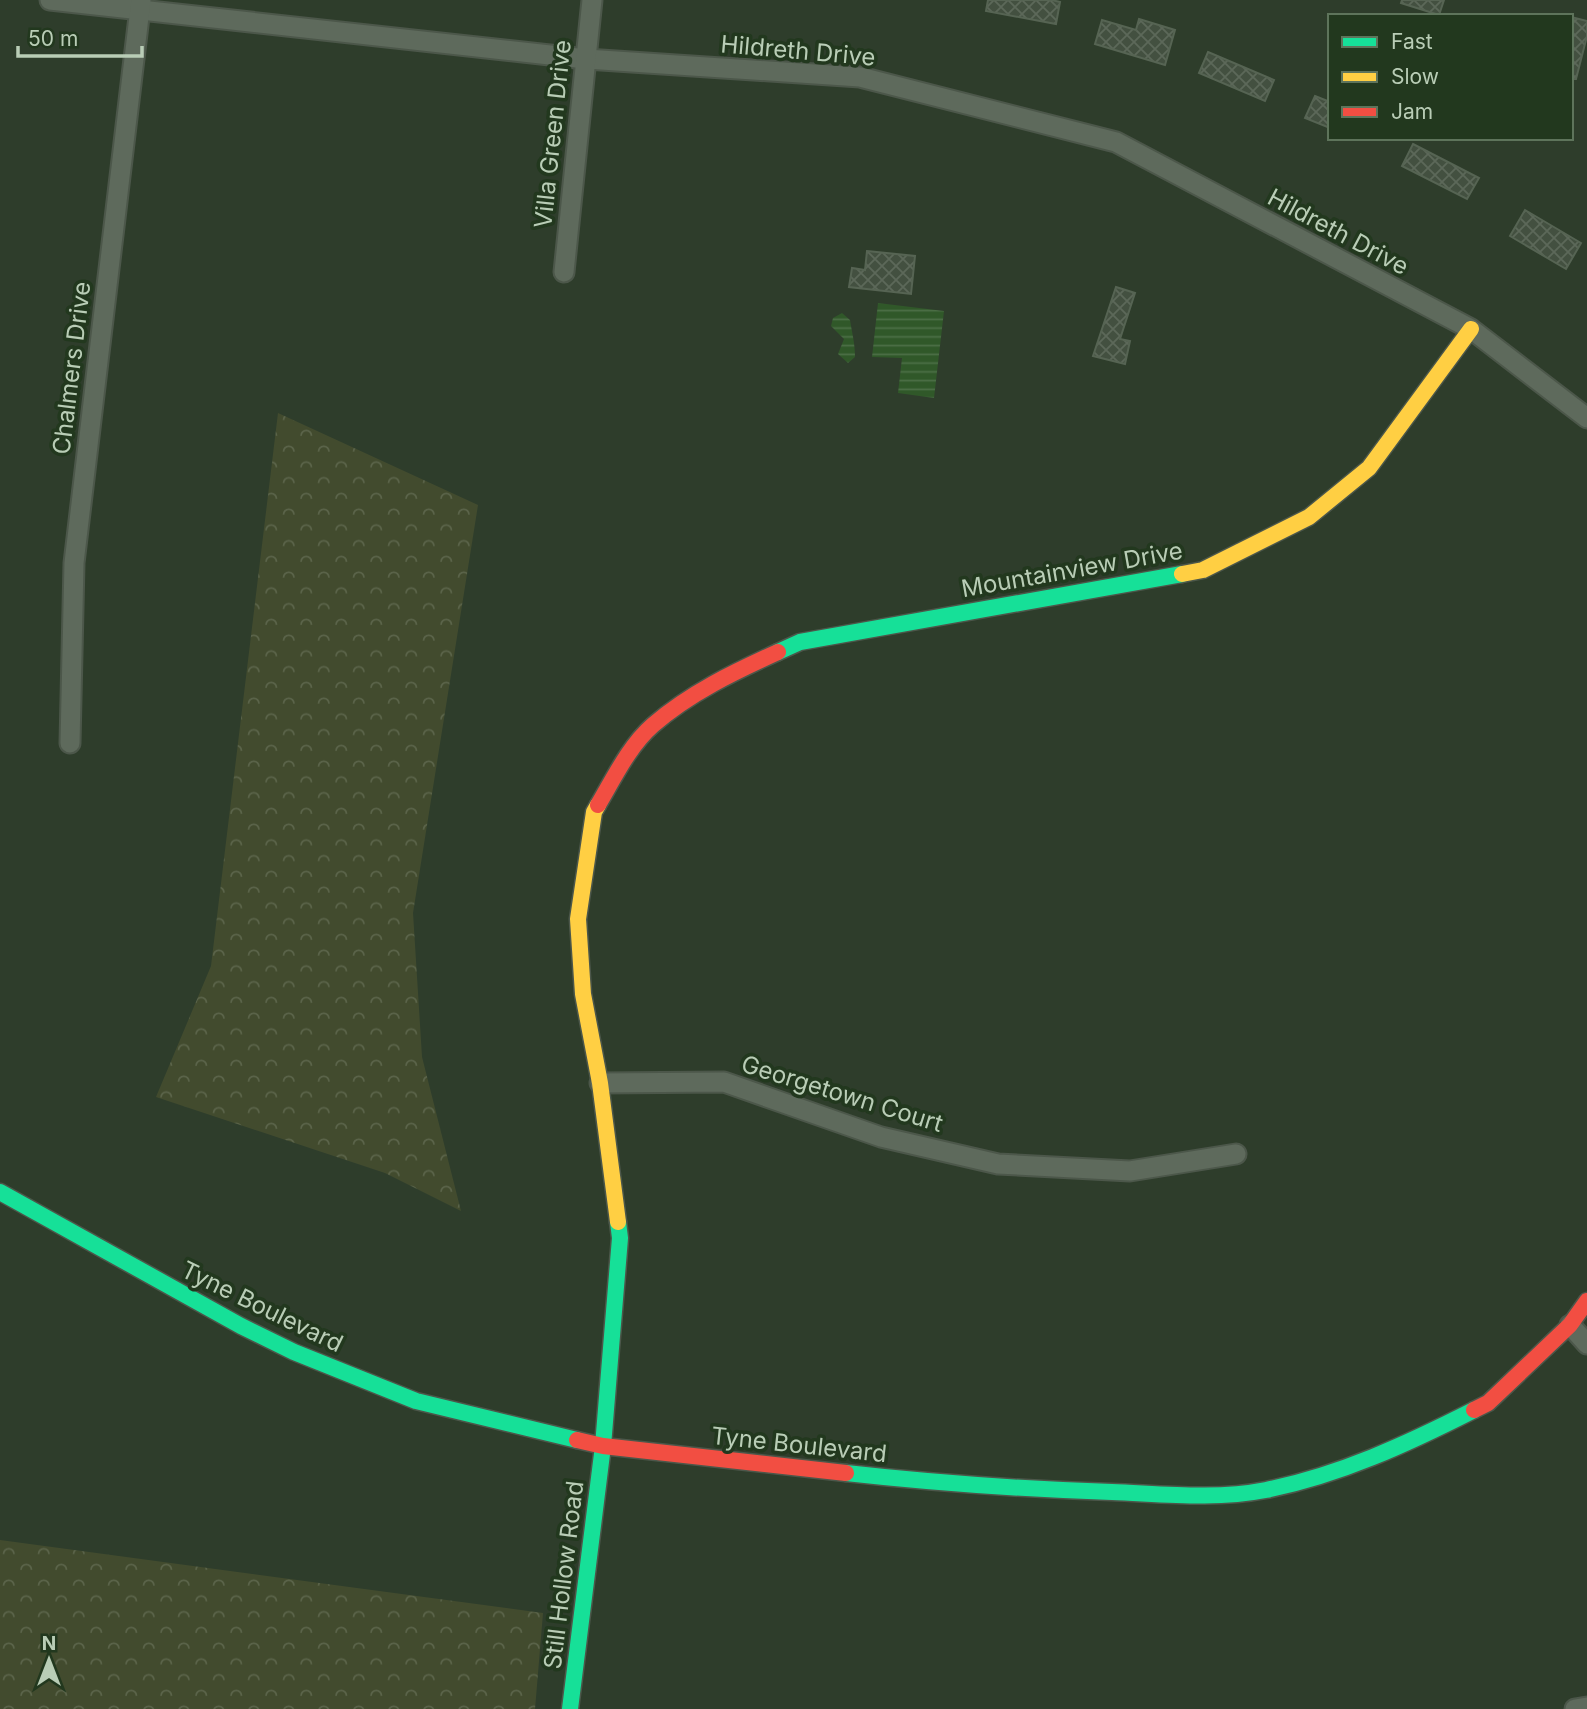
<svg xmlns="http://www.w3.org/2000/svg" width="1587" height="1709" font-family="Inter,sans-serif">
	<defs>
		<pattern id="forest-crowns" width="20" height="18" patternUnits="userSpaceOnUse" patternTransform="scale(1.75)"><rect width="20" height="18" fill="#424b2e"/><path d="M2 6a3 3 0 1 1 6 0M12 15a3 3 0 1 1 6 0" fill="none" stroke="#5b644a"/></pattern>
		<pattern id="water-rules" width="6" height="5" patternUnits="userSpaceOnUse" patternTransform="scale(1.75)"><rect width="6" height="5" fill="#305829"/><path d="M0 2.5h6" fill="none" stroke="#4c6f46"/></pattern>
		<pattern id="building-cross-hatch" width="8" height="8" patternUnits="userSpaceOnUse" patternTransform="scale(1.75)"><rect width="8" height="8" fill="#435040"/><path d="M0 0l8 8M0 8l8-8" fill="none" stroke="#5c6859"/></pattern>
	</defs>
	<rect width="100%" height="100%" fill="#2e3d2b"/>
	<g fill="url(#forest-crowns)">
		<path d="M278,413L478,505L413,913L422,1057L461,1211L385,1173L156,1097L211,966Z"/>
		<path d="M0,1540L543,1613L535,1709H0Z"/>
	</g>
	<g fill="url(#water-rules)">
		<path d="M878,303L944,311L934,398L898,393L902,358L872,357Z"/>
		<path d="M842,313L850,320C852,333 855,343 855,357L848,363L838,354L844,339L831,326L833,318Z"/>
	</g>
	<g fill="url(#building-cross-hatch)" stroke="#566453" stroke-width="2">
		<path d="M988,0H1052L1060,2L1056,24L986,11Z"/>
		<path d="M1402,0H1444L1439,15L1401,3Z"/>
		<path d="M1571,17L1587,21V36L1576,79H1571Z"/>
		<path d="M1139,19L1175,30L1165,65L1095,44L1102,20L1136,30Z"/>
		<path d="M1208,52L1274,80L1265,101L1199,73Z"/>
		<path d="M1315,96L1330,102V128L1305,118Z"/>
		<path d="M1413,144L1479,178L1467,199L1402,166Z"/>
		<path d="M1525,210L1581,243L1566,269L1510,236Z"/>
		<path d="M867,251L915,256L911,294L849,287L852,268L865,270Z"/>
		<path d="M1116,287L1135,293L1120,339L1130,341L1125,364L1093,356Z"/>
	</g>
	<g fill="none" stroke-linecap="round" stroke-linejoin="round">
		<defs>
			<g id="street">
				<path d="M50,0L586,59L860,77L1116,142L1471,329L1587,418"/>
				<path d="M564,272L592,0"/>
				<path d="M70,743L74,563L141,0"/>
				<path d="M600,1083L724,1082L881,1137L998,1164L1130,1171L1236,1154"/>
				<path d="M1570,1325L1587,1344"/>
				<path d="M1575,1709L1587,1707"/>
			</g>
			<g id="fast">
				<path d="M778,652L800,642L1182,574"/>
				<path d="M0,1192L241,1326L294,1352L416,1401L577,1440"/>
				<path d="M846,1473C935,1483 1023,1489 1112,1492C1163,1494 1215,1500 1266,1490C1340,1475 1407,1444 1474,1410"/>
				<path d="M570,1709L603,1446L620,1238L618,1222"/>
			</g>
			<g id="slow">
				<path d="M1182,574L1203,570L1309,517L1369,468L1471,329"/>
				<path d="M598,805L594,812L578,919L583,994L600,1083L618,1222"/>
			</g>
			<g id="jam">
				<path d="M598,805C614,778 629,746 653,725C690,693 734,672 778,652"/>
				<path d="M1474,1410L1488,1403L1570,1325L1587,1301"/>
				<path d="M577,1440L603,1446L846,1473"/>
			</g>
		</defs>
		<use href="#street" stroke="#4c574a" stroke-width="23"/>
		<use href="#fast" stroke="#4c574a" stroke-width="19"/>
		<use href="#slow" stroke="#4c574a" stroke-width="19"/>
		<use href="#jam" stroke="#4c574a" stroke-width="19"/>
		<use href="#street" stroke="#5e6a5c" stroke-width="19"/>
		<use href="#fast" stroke="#16e098" stroke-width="16"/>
		<use href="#slow" stroke="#ffcf43" stroke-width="16"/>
		<use href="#jam" stroke="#f24e42" stroke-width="16"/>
	</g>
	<g text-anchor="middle" stroke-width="7" stroke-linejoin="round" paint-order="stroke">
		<g font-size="24" fill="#b9cdb6" stroke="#22381e">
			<text transform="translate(798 51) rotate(5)" y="8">Hildreth Drive</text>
			<text transform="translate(553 134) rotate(-84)" y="8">Villa Green Drive</text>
			<text transform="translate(1338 232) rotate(28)" y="8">Hildreth Drive</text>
			<text transform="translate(72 368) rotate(-83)" y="8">Chalmers Drive</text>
			<text transform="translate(1072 570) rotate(-10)" y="8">Mountainview Drive</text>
			<text transform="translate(842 1094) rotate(17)" y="8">Georgetown Court</text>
			<text transform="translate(262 1307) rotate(26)" y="8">Tyne Boulevard</text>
			<text transform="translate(799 1445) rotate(6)" y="8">Tyne Boulevard</text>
			<text transform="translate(564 1575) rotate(-83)" y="8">Still Hollow Road</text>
		</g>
	</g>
	<rect x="1328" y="14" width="245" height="126" fill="#22381e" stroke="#5e745b" stroke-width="2"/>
	<rect x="1342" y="37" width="35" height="10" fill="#16e098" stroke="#5e745b" stroke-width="2"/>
	<text x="1391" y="49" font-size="21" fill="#b9cdb6">Fast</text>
	<rect x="1342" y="72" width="35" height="10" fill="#ffcf43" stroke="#5e745b" stroke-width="2"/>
	<text x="1391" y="84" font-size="21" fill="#b9cdb6">Slow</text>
	<rect x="1342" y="107" width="35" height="10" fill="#f24e42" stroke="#5e745b" stroke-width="2"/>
	<text x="1391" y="119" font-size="21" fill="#b9cdb6">Jam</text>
	<g transform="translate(49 1660)" stroke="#22381e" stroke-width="5" paint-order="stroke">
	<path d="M0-5L12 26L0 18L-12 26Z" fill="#b9cdb6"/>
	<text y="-10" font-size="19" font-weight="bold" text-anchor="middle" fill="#b9cdb6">N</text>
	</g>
	<path d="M18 46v10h124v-10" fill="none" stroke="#b9cdb6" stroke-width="3.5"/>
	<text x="28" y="46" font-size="21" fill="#b9cdb6" stroke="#22381e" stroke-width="5" paint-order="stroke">50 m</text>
</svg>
